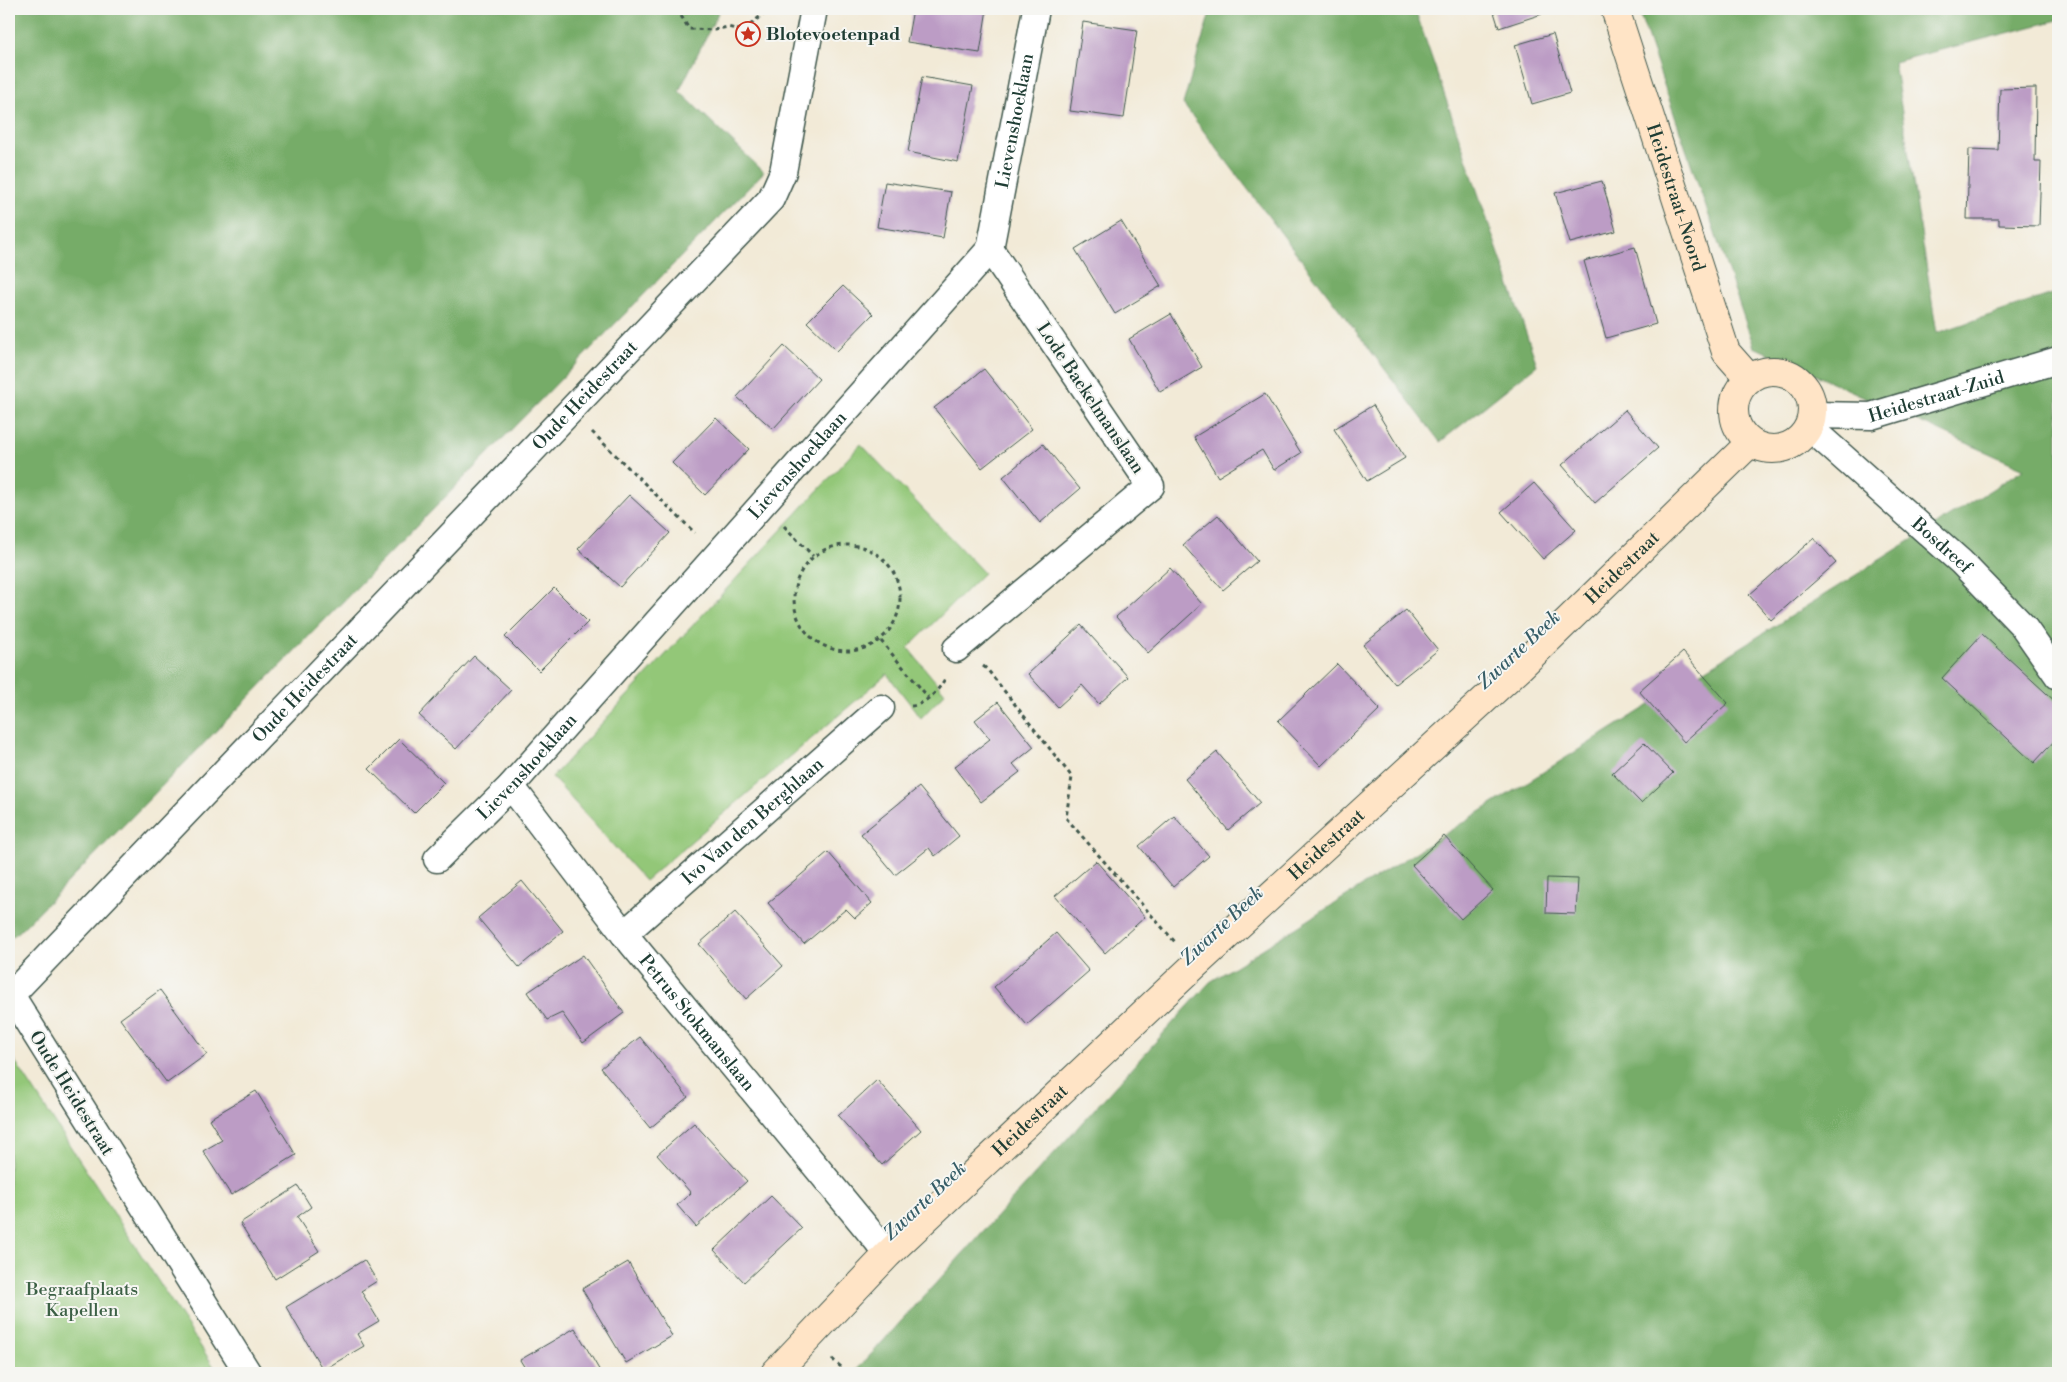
<svg xmlns="http://www.w3.org/2000/svg" width="2067" height="1382" font-family="'Libre Bodoni',serif">
	<rect width="100%" height="100%" fill="#f6f6f2"/>
	<filter id="ink" filterUnits="userSpaceOnUse"><feTurbulence type="fractalNoise" baseFrequency=".02" numOctaves="2"/><feDisplacementMap in="SourceGraphic" scale="10" xChannelSelector="R" yChannelSelector="G"/><feConvolveMatrix kernelMatrix="1 2 1 2 8 2 1 2 1" color-interpolation-filters="sRGB"/></filter>
	<filter id="wash" filterUnits="userSpaceOnUse"><feTurbulence type="fractalNoise" baseFrequency=".0096" numOctaves="4" result="noise"/><feDisplacementMap in="SourceGraphic" scale="20" xChannelSelector="R" yChannelSelector="G"/><feGaussianBlur stdDeviation="1.12" result="paint"/><feColorMatrix in="noise" values="0 0 0 0 0 0 0 0 0 0 0 0 0 0 0 0 0 1.4 0 .05"/><feComposite in="paint" operator="in"/></filter>
	<g filter="url(#wash)">
		<rect width="100%" height="100%" fill="#f2ead7"/>
		<g fill="#93c778" stroke="#598256">
			<path d="M861,444L984,573L908,648L945,693L921,718L887,674L645,881L552,777Z"/>
			<path d="M9,1052L218,1373H9Z"/>
		</g>
		<g fill="#76ac68" stroke="#4a744e">
			<path d="M9,9H720L679,91L764,172L20,931L9,939Z"/>
			<path d="M1211,9H1415L1537,365L1440,442L1183,104Z"/>
			<path d="M1638,9H2058V20L1894,62L1937,333L2058,292V1373H854L1210,982L2024,469L1754,347Z"/>
		</g>
		<g id="blocks">
			<g fill="#bc9cc5">
				<path d="M913,9H987L980,53L907,42Z"/>
				<path d="M1493,9H1540L1542,14L1499,28Z"/>
				<path d="M1083,22L1137,30L1124,118L1070,111Z"/>
				<path d="M1553,34L1570,93L1532,104L1515,45Z"/>
				<path d="M922,77L973,86L958,162L908,152Z"/>
				<path d="M2036,88L2035,162H2041L2039,226L1999,225V219H1967L1969,149L1998,150L2000,89Z"/>
				<path d="M1602,181L1616,231L1570,243L1555,193Z"/>
				<path d="M885,182L951,192L943,238L877,227Z"/>
				<path d="M1121,221L1161,286L1115,314L1075,249Z"/>
				<path d="M1635,247L1656,324L1606,338L1584,261Z"/>
				<path d="M843,286L873,314L837,351L807,322Z"/>
				<path d="M1171,314L1202,367L1160,392L1129,339Z"/>
				<path d="M784,346L819,379L773,429L737,397Z"/>
				<path d="M984,369L1032,429L982,468L934,408Z"/>
				<path d="M1265,394L1301,453L1274,470L1262,450L1218,477L1194,437Z"/>
				<path d="M1373,405L1405,458L1367,481L1334,429Z"/>
				<path d="M1625,410L1658,448L1595,503L1562,465Z"/>
				<path d="M716,418L749,449L705,495L672,463Z"/>
				<path d="M1043,444L1080,489L1040,523L1003,477Z"/>
				<path d="M1534,483L1576,530L1543,559L1501,512Z"/>
				<path d="M629,495L670,533L620,587L578,549Z"/>
				<path d="M1218,515L1257,561L1223,590L1183,545Z"/>
				<path d="M1814,538L1836,563L1771,620L1749,595Z"/>
				<path d="M1170,568L1202,604L1148,653L1116,617Z"/>
				<path d="M554,588L588,622L539,671L505,637Z"/>
				<path d="M1406,610L1438,650L1395,684L1363,645Z"/>
				<path d="M1081,625L1128,677L1099,704L1082,685L1058,707L1028,674Z"/>
				<path d="M1982,634L2058,704V737L2034,763L1942,678Z"/>
				<path d="M1683,652L1728,703L1684,742L1639,691Z"/>
				<path d="M474,656L511,690L456,749L419,715Z"/>
				<path d="M1337,664L1380,709L1321,766L1278,721Z"/>
				<path d="M998,702L1034,747L1013,764L1020,772L981,802L954,767L990,739L975,720Z"/>
				<path d="M399,739L444,783L414,813L369,769Z"/>
				<path d="M1644,743L1673,773L1641,803L1612,773Z"/>
				<path d="M1217,752L1260,803L1228,830L1185,779Z"/>
				<path d="M919,787L959,836L935,856L929,848L895,875L861,834Z"/>
				<path d="M1174,816L1209,856L1173,887L1139,846Z"/>
				<path d="M1444,836L1493,890L1461,919L1412,865Z"/>
				<path d="M828,852L872,903L855,918L846,909L804,944L768,903Z"/>
				<path d="M1096,861L1145,917L1105,953L1055,896Z"/>
				<path d="M1547,878L1578,879L1576,914L1546,913Z"/>
				<path d="M522,881L563,931L519,967L478,918Z"/>
				<path d="M735,912L783,966L746,999L699,944Z"/>
				<path d="M1056,933L1089,971L1027,1025L994,987Z"/>
				<path d="M583,955L624,1013L583,1043L562,1013L547,1020L528,992Z"/>
				<path d="M160,990L207,1054L167,1083L120,1019Z"/>
				<path d="M640,1037L688,1097L650,1128L601,1068Z"/>
				<path d="M877,1080L921,1130L882,1165L838,1116Z"/>
				<path d="M256,1091L296,1155L231,1195L203,1151L222,1140L209,1119Z"/>
				<path d="M694,1123L747,1181L696,1227L677,1205L691,1193L657,1155Z"/>
				<path d="M298,1186L311,1207L297,1217L319,1251L275,1279L240,1223Z"/>
				<path d="M771,1196L802,1228L744,1282L714,1250Z"/>
				<path d="M364,1260L377,1281L361,1291L379,1321L357,1334L364,1346L323,1370L286,1307Z"/>
				<path d="M628,1262L672,1336L626,1363L582,1289Z"/>
				<path d="M575,1328L601,1373H528L520,1360Z"/>
			</g>
		</g>
	</g>
	<g filter="url(#ink)">
		<use href="#blocks" fill-opacity="0" stroke="#3f574c" stroke-width="1"/>
		<g fill="none" stroke-linecap="round" stroke-linejoin="round">
			<defs>
				<g id="street">
					<path id="s1" d="M1813,415L1871,416L2058,360"/>
					<path id="s2" d="M1809,427L1961,562L2023,626L2058,676"/>
					<path d="M956,649L1151,486L990,249"/>
					<path id="s3" d="M511,786L624,934L888,1254"/>
					<path id="s4" d="M437,859L511,786L990,249L1036,9"/>
					<path id="s5" d="M624,934L881,708"/>
					<path id="s6" d="M248,1373L11,995L571,410L771,199L783,172L814,9"/>
				</g>
				<g id="secondary">
					<path id="s7" d="M1615,9L1726,352L1749,378"/>
					<circle cx="1773" cy="410" r="39"/>
					<path id="s8" d="M775,1373L888,1254L1195,965L1519,668L1750,443"/>
				</g>
			</defs>
			<use href="#street" stroke="#3f574c" stroke-width="29"/>
			<use href="#secondary" stroke="#3f574c" stroke-width="30"/>
			<g stroke="#3f574c" stroke-width="3" stroke-dasharray="4 4" stroke-linecap="butt">
				<path d="M677,9L689,29L714,30L728,27L743,31L769,9"/>
				<path d="M592,432L695,533"/>
				<path d="M784,526L813,556"/>
				<circle cx="847" cy="598" r="53"/>
				<path d="M881,641L928,697"/>
				<path d="M983,666L987,669L1072,777L1066,818L1175,942"/>
				<path d="M911,706C925,705 941,689 946,676"/>
				<path d="M832,1359L848,1373"/>
			</g>
			<use href="#street" stroke="#fff" stroke-width="26"/>
			<use href="#secondary" stroke="#ffe4c6" stroke-width="28"/>
		</g>
	</g>
	<defs>
		<symbol id="sight-ring" viewBox="-11 -11 22 22"><circle r="9.5" fill="#f6f6f2" stroke="#c8321e" stroke-width="1.5"/><path d="M0-6L1.8-2.2L6-1.7L2.9 1.2L3.7 5.4L0 3.3L-3.7 5.4L-2.9 1.2L-6-1.7L-1.8-2.2Z" fill="#c8321e"/></symbol>
	</defs>
	<g fill-rule="evenodd">
		<use href="#sight-ring" x="734" y="20" width="28" height="28"/>
	</g>
	<g text-anchor="middle" stroke-width="4" stroke-linejoin="round" paint-order="stroke">
		<g font-size="18" font-weight="bold" fill="#1f3d34" stroke="#f6f6f2" text-anchor="start">
			<text x="766" y="40">Blotevoetenpad</text>
		</g>
		<g font-size="18" fill="#1f3d34" stroke="#f6f6f2">
			<text dy="6" stroke="none"><textPath href="#s4" startOffset="954">Lievenshoeklaan</textPath></text>
			<text dy="6" stroke="none"><textPath href="#s7" startOffset="198">Heidestraat-Noord</textPath></text>
			<text dy="6" stroke="none"><textPath href="#s6" startOffset="1276">Oude Heidestraat</textPath></text>
			<text dy="6" stroke="none"><textPath href="#s1" startOffset="126">Heidestraat-Zuid</textPath></text>
			<text transform="translate(1091 398) rotate(56)" y="6">Lode Baekelmanslaan</text>
			<text dy="6" stroke="none"><textPath href="#s4" startOffset="534">Lievenshoeklaan</textPath></text>
			<text dy="6" stroke="none"><textPath href="#s2" startOffset="178">Bosdreef</textPath></text>
			<text dy="6" stroke="none"><textPath href="#s8" startOffset="1169">Heidestraat</textPath></text>
			<text dy="6" stroke="none"><textPath href="#s6" startOffset="871">Oude Heidestraat</textPath></text>
			<text dy="6" stroke="none"><textPath href="#s4" startOffset="129">Lievenshoeklaan</textPath></text>
			<text dy="6" stroke="none"><textPath href="#s5" startOffset="171">Ivo Van den Berghlaan</textPath></text>
			<text dy="6" stroke="none"><textPath href="#s8" startOffset="764">Heidestraat</textPath></text>
			<text dy="6" stroke="none"><textPath href="#s3" startOffset="301">Petrus Stokmanslaan</textPath></text>
			<text transform="translate(72 1093) rotate(58)" y="6">Oude Heidestraat</text>
			<text dy="6" stroke="none"><textPath href="#s8" startOffset="359">Heidestraat</textPath></text>
		</g>
		<g font-size="18" fill="#3c6045" stroke="#f6f6f2">
			<text x="82" y="1295">Begraafplaats<tspan x="82" dy="21">Kapellen</tspan></text>
		</g>
		<g font-size="19" font-style="italic" fill="#365d67" stroke="#f6f6f2">
			<text transform="translate(1518 649) rotate(-43)" y="7">Zwarte Beek</text>
			<text transform="translate(1221 925) rotate(-43)" y="7">Zwarte Beek</text>
			<text transform="translate(924 1200) rotate(-43)" y="7">Zwarte Beek</text>
		</g>
	</g>
	<rect width="2067" height="1382" fill="none" stroke="#f6f6f2" stroke-width="30"/>
</svg>
